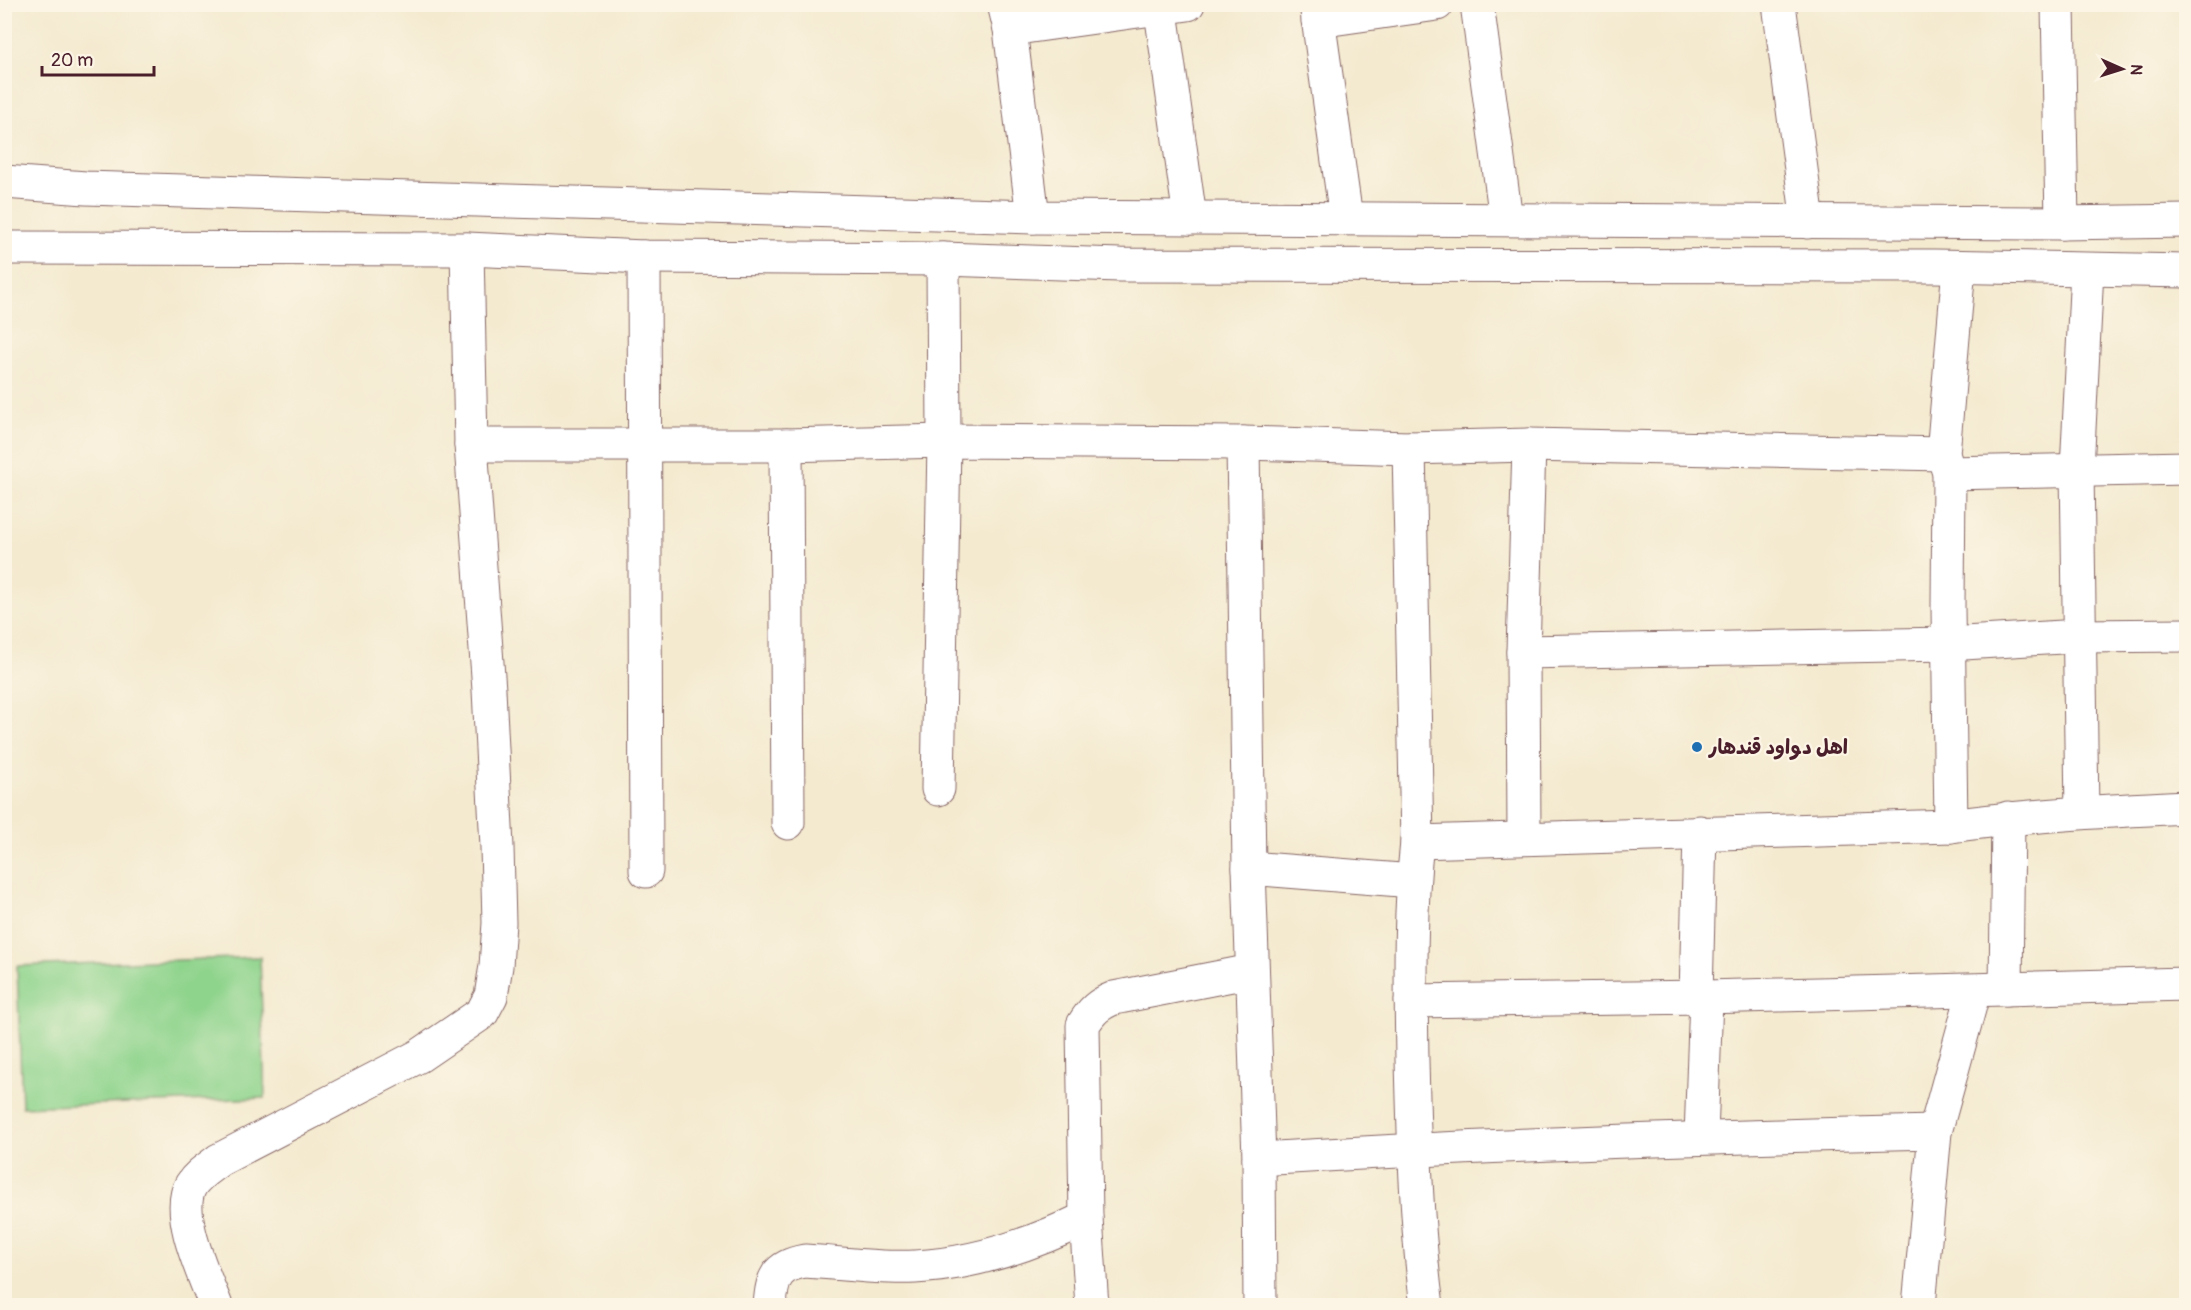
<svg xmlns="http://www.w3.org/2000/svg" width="2191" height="1310" font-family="Pangolin,'Playpen Sans Arabic',sans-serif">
	<rect width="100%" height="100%" fill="#fcf5e5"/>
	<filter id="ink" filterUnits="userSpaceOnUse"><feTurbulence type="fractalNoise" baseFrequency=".0167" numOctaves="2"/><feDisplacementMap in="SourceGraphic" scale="12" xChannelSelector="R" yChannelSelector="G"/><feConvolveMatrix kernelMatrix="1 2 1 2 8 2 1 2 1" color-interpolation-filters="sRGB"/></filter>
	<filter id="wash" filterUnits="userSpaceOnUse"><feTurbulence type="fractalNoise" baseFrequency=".008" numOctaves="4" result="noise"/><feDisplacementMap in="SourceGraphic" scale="24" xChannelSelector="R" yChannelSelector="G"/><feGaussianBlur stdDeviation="1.35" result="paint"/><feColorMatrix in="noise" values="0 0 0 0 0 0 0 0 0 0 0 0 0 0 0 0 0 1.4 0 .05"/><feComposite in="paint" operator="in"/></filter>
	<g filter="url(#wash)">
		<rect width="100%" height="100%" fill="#f4ead0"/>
		<path fill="#8fd48d" stroke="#6c7a5c" stroke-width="1.5" d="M260,957L265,1098L22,1107L17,966Z"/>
	</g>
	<g filter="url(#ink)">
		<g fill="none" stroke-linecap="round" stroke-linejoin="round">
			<defs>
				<g id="minor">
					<path d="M1004,4L1010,29L1033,217"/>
					<path d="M1160,4L1190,218"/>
					<path d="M1316,4L1346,218"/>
					<path d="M1477,4L1506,219"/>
					<path d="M1779,4L1808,222"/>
					<path d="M2058,4L2062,223"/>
					<path d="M1318,21L1437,4"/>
					<path d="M1010,29L1188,4"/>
					<path d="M644,257L646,871"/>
					<path d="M1243,443L1249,868L1259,1159L1260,1306"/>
					<path d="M471,445H786L944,441L1243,443L1409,448L1529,445L1943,454"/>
					<path d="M786,445L788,823"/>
					<path d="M1409,448L1417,842C1409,914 1411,987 1412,1060C1414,1142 1416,1224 1427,1306"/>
					<path d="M1949,473L2186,468"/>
					<path d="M1523,652L1948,644L2079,636L2186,635"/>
					<path d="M938,789L944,441L943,259"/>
					<path d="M2082,812L2077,469L2087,270"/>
					<path d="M1951,826L1948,607L1949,473L1943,454L1959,267"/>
					<path d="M1524,837L1523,652L1529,445"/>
					<path d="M1417,842L1951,826C2029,815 2107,811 2186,807"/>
					<path d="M1249,868L1413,881"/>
					<path d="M2006,989L2008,818"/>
					<path d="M1696,997L1700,832"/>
					<path d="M1411,1001L1706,997L2186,984"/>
					<path d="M1701,1137L1706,997"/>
					<path d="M1259,1159C1484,1145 1709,1137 1935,1132"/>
					<path d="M1086,1218L1092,1306"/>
					<path d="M216,1306C205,1277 174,1213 191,1185C198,1174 209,1168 219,1160L419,1056L482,1013L491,996L496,966L499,923L497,847L489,690L471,445L467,249"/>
					<path d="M770,1306C772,1278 776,1266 805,1261C841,1263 879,1269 915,1267C974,1264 1033,1244 1086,1218L1083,1025C1092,1010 1099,1004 1114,998L1252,971"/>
					<path d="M1919,1306L1935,1132L1974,991"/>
				</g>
				<g id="secondary">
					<path d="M4,182L86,188L1033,217L2062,223L2186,221"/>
					<path d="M4,248L467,249L644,257L943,259L1120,265L1935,266L2186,271"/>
				</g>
			</defs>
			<use href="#minor" stroke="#866665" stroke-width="35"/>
			<use href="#secondary" stroke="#866665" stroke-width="35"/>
			<use href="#minor" stroke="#fff" stroke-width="33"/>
			<use href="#secondary" stroke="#fff" stroke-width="33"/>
		</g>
	</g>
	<circle fill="#1f6fb2" stroke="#fcf5e5" stroke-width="2" cx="1697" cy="747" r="6"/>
	<g text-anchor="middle" stroke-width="4.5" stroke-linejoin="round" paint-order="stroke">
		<g font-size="20" font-weight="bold" fill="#4a1f2b" stroke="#fcf5e5" text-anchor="start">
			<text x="1709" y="754">اهل دواود قندهار</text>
		</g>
	</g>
	<rect width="2191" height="1310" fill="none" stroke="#fcf5e5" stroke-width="24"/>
	<g transform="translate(2122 69) rotate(93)" stroke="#fcf5e5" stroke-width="4.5" paint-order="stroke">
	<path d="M0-4.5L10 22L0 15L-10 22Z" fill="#4a1f2b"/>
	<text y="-9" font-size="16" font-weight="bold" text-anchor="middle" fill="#4a1f2b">N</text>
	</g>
	<path d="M42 66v9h112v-9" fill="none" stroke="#4a1f2b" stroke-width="3"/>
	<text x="51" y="66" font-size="18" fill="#4a1f2b" stroke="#fcf5e5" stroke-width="4.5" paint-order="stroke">20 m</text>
</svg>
